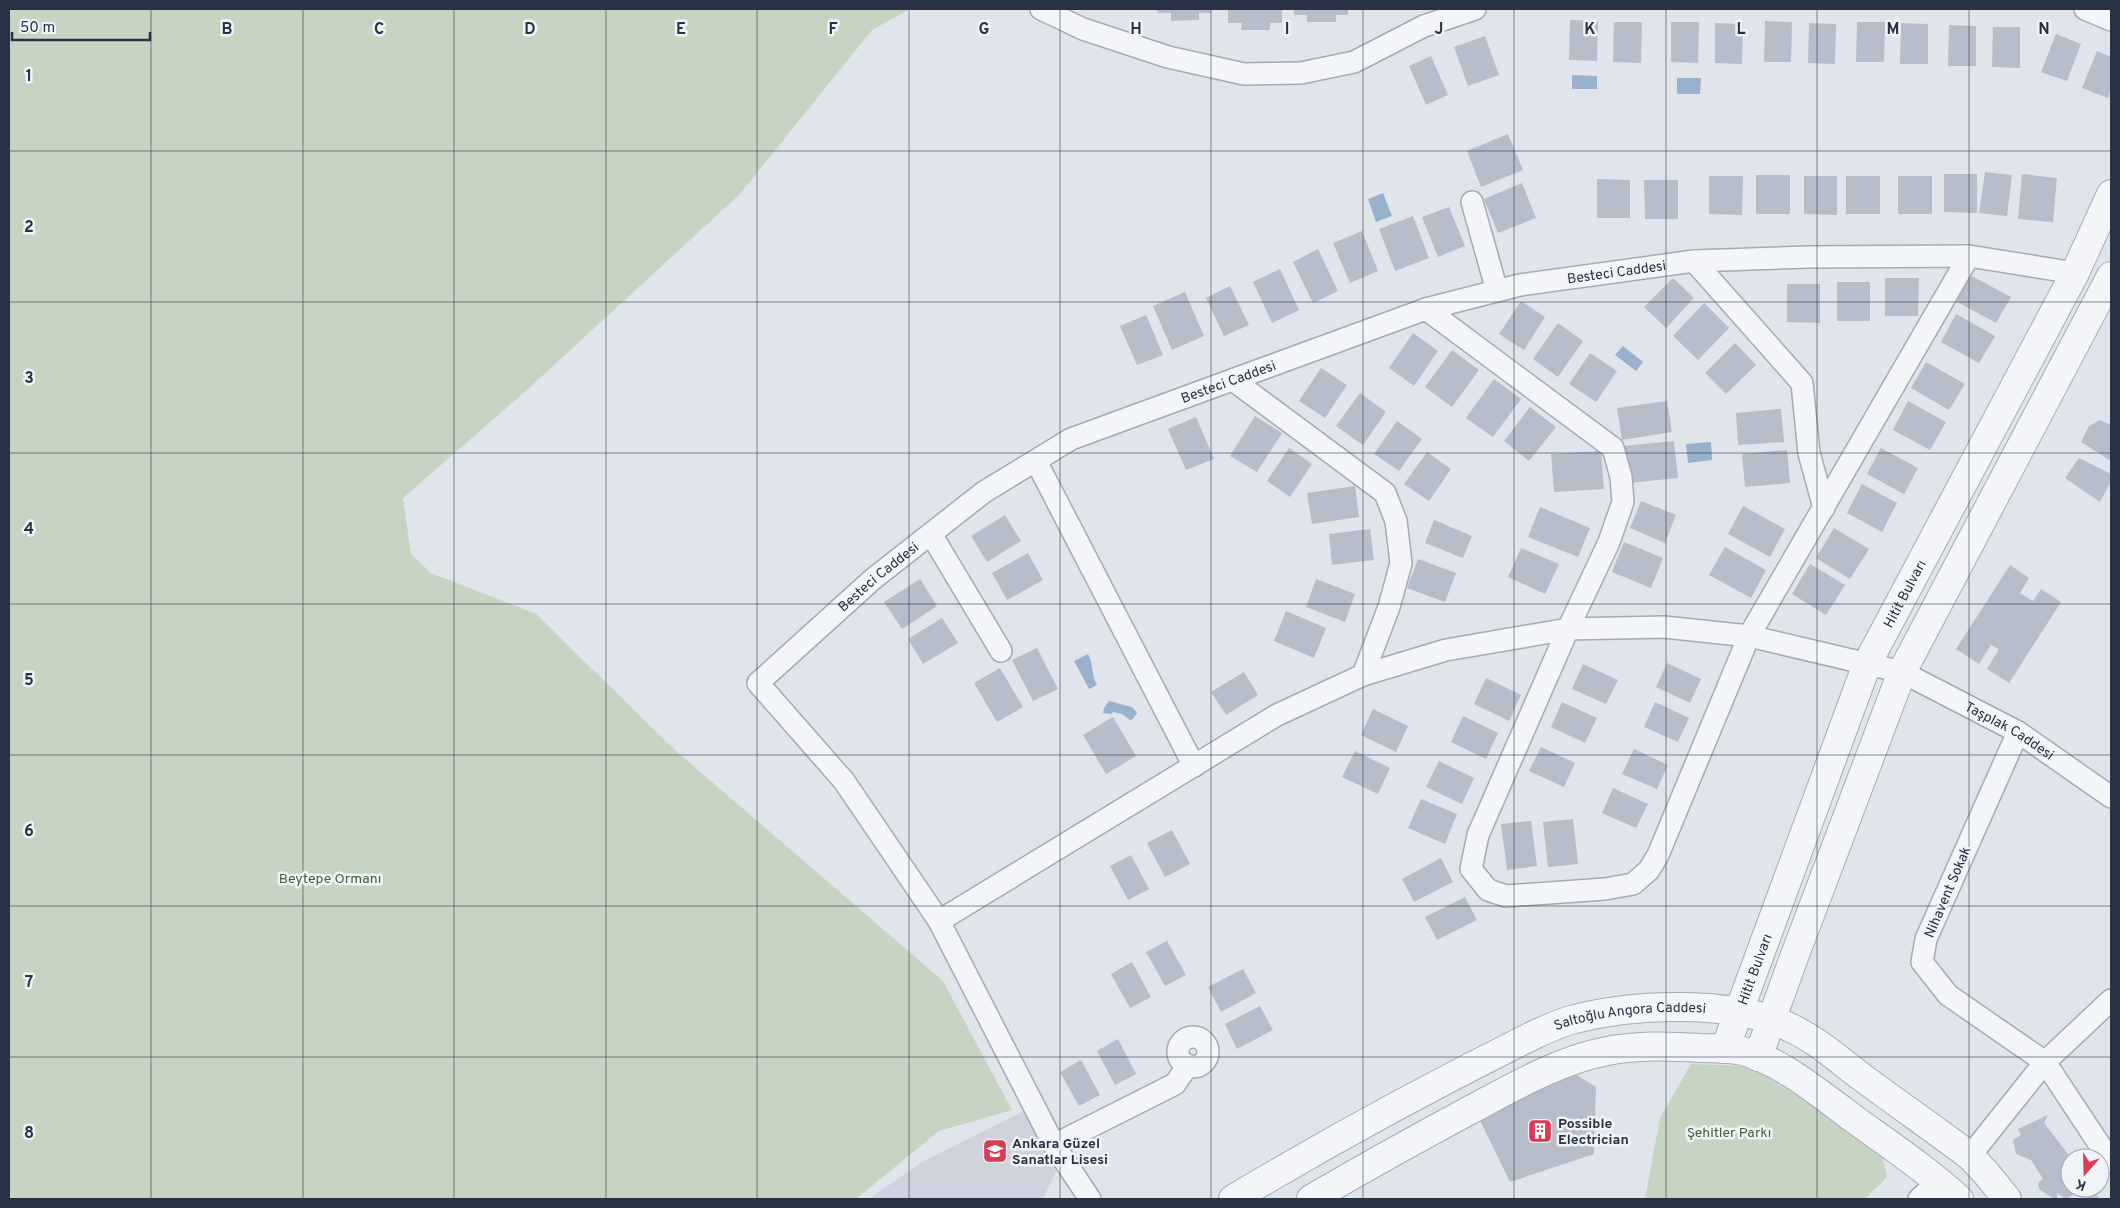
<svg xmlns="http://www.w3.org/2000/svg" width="2120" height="1208" font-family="Overpass,sans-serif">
	<rect width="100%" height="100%" fill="#e0e4eb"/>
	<path fill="#ced3dd" d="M1026,1110L1056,1172L1043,1199H869L922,1162Z"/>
	<g fill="#c6d5c1">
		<path d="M9,9H910L872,30L739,195L528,389L403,498L411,554L431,573L536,614L676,751L943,981L1012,1110L939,1131L856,1199H9Z"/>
		<path d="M1691,1064L1750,1066L1881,1149L1887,1177L1865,1199H1645L1660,1118Z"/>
	</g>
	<g fill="#98b2ce">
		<path d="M1572,75L1597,76V89H1572Z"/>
		<path d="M1701,78L1700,94H1677V78Z"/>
		<path d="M1383,193L1392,216L1376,222L1368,199Z"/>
		<path d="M1623,346L1643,362L1636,371L1615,355Z"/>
		<path d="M1711,442L1712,460L1688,463L1686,444Z"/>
		<path d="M1088,654C1094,665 1091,674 1097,685L1089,689L1074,661Z"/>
		<path d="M1109,701L1132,707L1137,713L1133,719L1130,720L1122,714L1113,712L1111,714L1103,713L1104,708Z"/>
	</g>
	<g fill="#b7bdc9">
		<path d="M1157,9H1211V13H1199V20L1171,21V13H1158Z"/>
		<path d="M1228,9H1282V23H1270V30H1241L1242,23H1228Z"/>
		<path d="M1294,9H1348V15H1336V22H1307V15H1294Z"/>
		<path d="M1570,20L1598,21L1597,61L1569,60Z"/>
		<path d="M1765,21L1792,22L1791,62H1764Z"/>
		<path d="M1614,22H1642L1641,63L1613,62Z"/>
		<path d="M1671,22H1699L1698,63L1671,62Z"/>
		<path d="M1857,22H1885L1884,62H1856Z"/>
		<path d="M1715,23L1743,24L1742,64L1715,63Z"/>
		<path d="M1809,23L1836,24L1835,64L1808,63Z"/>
		<path d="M1901,23L1928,24V64H1900Z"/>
		<path d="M1949,25L1976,26V66H1948Z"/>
		<path d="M1993,27H2020V68L1992,67Z"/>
		<path d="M2056,34L2081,44L2067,81L2041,72Z"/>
		<path d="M1485,36L1499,75L1468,86L1454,47Z"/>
		<path d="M2097,51L2111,57V89L2108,98L2082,88Z"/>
		<path d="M1431,56L1448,95L1426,105L1409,66Z"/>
		<path d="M1508,134L1523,170L1481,187L1467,151Z"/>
		<path d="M1985,172L2012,175L2007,216L1979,213Z"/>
		<path d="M1944,174H1977V213L1944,212Z"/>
		<path d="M2022,174L2057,178L2053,222L2018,219Z"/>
		<rect x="1756" y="175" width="34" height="39"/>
		<path d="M1709,176H1743L1742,215L1709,214Z"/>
		<path d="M1804,176H1837V215L1804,214Z"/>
		<rect x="1846" y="176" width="34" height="38"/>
		<rect x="1898" y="176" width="34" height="38"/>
		<path d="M1597,179L1630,180V218H1597Z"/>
		<path d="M1644,180H1678V219H1645Z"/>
		<path d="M1522,183L1536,218L1498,233L1484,199Z"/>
		<path d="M1449,207L1465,246L1438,257L1422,217Z"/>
		<path d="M1413,216L1429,258L1395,271L1379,229Z"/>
		<path d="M1362,231L1378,271L1350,283L1333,243Z"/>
		<path d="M1318,249L1338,291L1313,303L1293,262Z"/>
		<path d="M1280,269L1299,310L1272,323L1253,282Z"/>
		<path d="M1966,273L2011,297L1996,323L1952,299Z"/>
		<path d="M1673,278L1694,298L1666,328L1644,307Z"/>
		<path d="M1885,278H1919L1918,316H1885Z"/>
		<rect x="1837" y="282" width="33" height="39"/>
		<path d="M1787,284H1820V323L1787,322Z"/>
		<path d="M1230,286L1249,325L1224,336L1206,298Z"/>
		<path d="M1185,292L1204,336L1172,350L1153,306Z"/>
		<path d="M1521,301L1545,317L1524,350L1499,334Z"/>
		<path d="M1704,303L1729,328L1698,360L1673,336Z"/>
		<path d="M1956,314L1995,336L1979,363L1941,342Z"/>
		<path d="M1146,315L1163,355L1137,365L1120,326Z"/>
		<path d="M1558,323L1583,341L1558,377L1533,359Z"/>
		<path d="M1413,333L1438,351L1414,386L1389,368Z"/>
		<path d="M1735,343L1756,365L1726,394L1705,373Z"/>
		<path d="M1452,350L1479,370L1452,407L1425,387Z"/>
		<path d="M1590,353L1617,371L1596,402L1569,384Z"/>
		<path d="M1926,362L1965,384L1949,410L1911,388Z"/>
		<path d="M1321,368L1347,385L1325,418L1299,401Z"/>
		<path d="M1494,379L1521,399L1493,437L1466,418Z"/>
		<path d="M1360,393L1386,412L1363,445L1336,426Z"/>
		<path d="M1667,401L1672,432L1622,440L1617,408Z"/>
		<path d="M1908,401L1946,422L1930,450L1893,430Z"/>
		<path d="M1530,407L1556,427L1529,461L1504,441Z"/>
		<path d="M1781,409L1784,442L1738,445L1736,413Z"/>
		<path d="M1255,416L1282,433L1257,472L1230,456Z"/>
		<path d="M1196,417L1214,459L1186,470L1168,429Z"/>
		<path d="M2100,420L2111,425V461L2081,442L2089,426Z"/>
		<path d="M1397,421L1422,439L1399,471L1374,454Z"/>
		<path d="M1674,441L1678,478L1628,483L1624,446Z"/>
		<path d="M1289,448L1312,464L1290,497L1267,481Z"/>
		<path d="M1881,448L1918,468L1904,494L1867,474Z"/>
		<path d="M1787,450L1790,483L1745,487L1742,454Z"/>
		<path d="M1601,451L1604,489L1554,492L1551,454Z"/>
		<path d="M1427,452L1451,469L1429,501L1404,484Z"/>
		<path d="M2079,458L2111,474V481L2100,502L2065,478Z"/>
		<path d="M1862,484L1897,503L1882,532L1847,513Z"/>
		<path d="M1355,486L1359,517L1312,524L1307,493Z"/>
		<path d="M1641,501L1676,515L1665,543L1630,528Z"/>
		<path d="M1743,506L1785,529L1770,557L1728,534Z"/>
		<path d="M1540,507L1590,528L1578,557L1528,537Z"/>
		<path d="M1005,515L1021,541L987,562L971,536Z"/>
		<path d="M1434,520L1472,536L1463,558L1425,543Z"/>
		<path d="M1834,528L1869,549L1850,579L1816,558Z"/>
		<path d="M1370,529L1374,560L1332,565L1329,534Z"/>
		<path d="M1624,542L1663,558L1651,588L1612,572Z"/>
		<path d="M1725,547L1766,570L1751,598L1709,575Z"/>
		<path d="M1521,548L1559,564L1545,594L1508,577Z"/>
		<path d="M1028,553L1043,580L1007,600L992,573Z"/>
		<path d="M1418,559L1456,573L1445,602L1407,588Z"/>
		<path d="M1810,564L1845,585L1826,615L1792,594Z"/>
		<path d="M2010,565L2029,578L2020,593L2033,601L2041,589L2061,602L2009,683L1987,669L1999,649L1991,645L1979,664L1956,649Z"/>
		<path d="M920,579L937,606L902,629L884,602Z"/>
		<path d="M1316,579L1355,594L1345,622L1306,607Z"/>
		<path d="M1286,611L1326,628L1314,658L1274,641Z"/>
		<path d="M942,618L958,643L923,664L908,639Z"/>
		<path d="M1037,648L1058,689L1033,701L1012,660Z"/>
		<path d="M1667,663L1701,679L1690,703L1656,687Z"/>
		<path d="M1583,664L1618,680L1606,704L1572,689Z"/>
		<path d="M1000,668L1023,707L997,722L974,683Z"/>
		<path d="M1244,672L1258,695L1226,715L1211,692Z"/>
		<path d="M1486,678L1521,695L1509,721L1474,704Z"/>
		<path d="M1562,702L1597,718L1585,743L1551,727Z"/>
		<path d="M1655,702L1689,718L1678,742L1644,727Z"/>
		<path d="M1373,709L1408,726L1396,752L1361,735Z"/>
		<path d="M1463,716L1498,733L1486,759L1451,742Z"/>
		<path d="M1113,717L1136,756L1106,774L1083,735Z"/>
		<path d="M1541,747L1575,763L1564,787L1529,771Z"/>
		<path d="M1634,749L1668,765L1657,789L1622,774Z"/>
		<path d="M1355,751L1390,768L1378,794L1342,777Z"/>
		<path d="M1439,761L1474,778L1462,804L1426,787Z"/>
		<path d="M1613,788L1648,804L1636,828L1602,813Z"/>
		<path d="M1421,799L1457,814L1445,844L1408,828Z"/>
		<path d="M1573,819L1578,864L1548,867L1543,822Z"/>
		<path d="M1531,821L1537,866L1507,870L1501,824Z"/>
		<path d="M1172,830L1190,864L1165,877L1147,843Z"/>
		<path d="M1131,855L1149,889L1128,900L1110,866Z"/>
		<path d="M1441,858L1453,882L1414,902L1402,879Z"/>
		<path d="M1465,897L1477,920L1437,940L1425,917Z"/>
		<path d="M1167,941L1186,975L1165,986L1146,952Z"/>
		<path d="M1132,962L1151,997L1130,1008L1111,974Z"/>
		<path d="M1243,969L1256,993L1221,1012L1208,987Z"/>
		<path d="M1260,1006L1273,1030L1237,1049L1225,1024Z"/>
		<path d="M1118,1039L1136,1074L1115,1085L1097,1051Z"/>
		<path d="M1081,1060L1100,1095L1079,1106L1060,1072Z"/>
		<path d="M1562,1066L1596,1087L1594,1154L1510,1182L1474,1108Z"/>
		<path d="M2048,1115L2044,1123L2071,1158L2070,1188H2084L2066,1199L2057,1193V1199H2054L2039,1189L2038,1183L2043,1179L2031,1160L2016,1154L2013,1140L2021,1135L2018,1129Z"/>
		<path d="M2097,1194L2098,1199H2084Z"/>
	</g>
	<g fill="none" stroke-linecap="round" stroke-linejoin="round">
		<defs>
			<g id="minor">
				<path d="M1041,9L1083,29L1168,57L1244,74L1301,73L1354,62L1424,26L1475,9"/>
				<path d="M2085,9L2111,20"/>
				<path d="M1472,202L1497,291"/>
				<path d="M1694,261L1802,383L1809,453L1824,508"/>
				<path d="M1426,309L1613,448L1621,477L1623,502L1609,542L1568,629L1478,835L1471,869L1488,890L1506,896L1605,889L1633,884L1649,870L1658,855L1749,636L1969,256"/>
				<path d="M1233,380L1385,493L1396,521L1401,563L1389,607L1363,675"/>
				<path d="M1036,461L1194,766"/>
				<path d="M931,534L1001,651"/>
				<path d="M2018,732L1926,939L1922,962L1948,995L2045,1062L2111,1162"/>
				<path id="s1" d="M939,921L844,781L758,683L873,579L984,492L1071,439L1426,309L1520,285L1694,261L1808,257L1969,256L2075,273"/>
				<circle cx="1193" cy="1052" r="15"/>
				<path d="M1054,1145L1175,1084L1188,1065"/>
				<path d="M1970,1156L2045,1062L2111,1000"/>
				<path id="s2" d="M1090,1199L1054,1145L939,921L1277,715L1363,675L1446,650L1568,629L1664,627L1749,636L1902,672L2018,732L2111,797"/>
				<path d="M1919,1199L1939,1181"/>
			</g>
			<g id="tertiary">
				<path id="s3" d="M1725,1049L1867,664L2075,273L2111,194"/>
				<path d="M1758,1057L1793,960L1902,672L2111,276"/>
				<path id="s4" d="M1233,1199C1332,1140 1433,1085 1536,1034C1549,1028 1562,1022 1575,1019C1636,1003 1735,1000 1791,1028C1817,1040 1840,1061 1863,1078C1898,1104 1934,1129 1970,1156L1986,1173L2007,1199"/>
				<path d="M1311,1199C1364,1168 1418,1138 1472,1109C1515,1086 1560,1060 1607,1051C1638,1045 1669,1046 1701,1048C1714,1048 1729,1048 1742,1051C1779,1059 1824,1097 1854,1119C1890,1145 1927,1170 1959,1199"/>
			</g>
		</defs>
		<use href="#minor" stroke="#a5abb6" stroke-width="24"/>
		<use href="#tertiary" stroke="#a5abb6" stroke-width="30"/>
		<use href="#minor" stroke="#f3f5f8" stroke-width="21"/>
		<use href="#tertiary" stroke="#f3f5f8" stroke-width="28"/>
	</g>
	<path fill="none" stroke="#273244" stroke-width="1" stroke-opacity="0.55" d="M151,9V1199M303,9V1199M454,9V1199M606,9V1199M757,9V1199M909,9V1199M1060,9V1199M1211,9V1199M1363,9V1199M1514,9V1199M1666,9V1199M1817,9V1199M1969,9V1199M9,151H2111M9,302H2111M9,453H2111M9,604H2111M9,755H2111M9,906H2111M9,1057H2111"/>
	<defs>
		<symbol id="building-square" viewBox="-11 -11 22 22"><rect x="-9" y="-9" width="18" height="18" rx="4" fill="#db3a53" stroke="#f0f3f8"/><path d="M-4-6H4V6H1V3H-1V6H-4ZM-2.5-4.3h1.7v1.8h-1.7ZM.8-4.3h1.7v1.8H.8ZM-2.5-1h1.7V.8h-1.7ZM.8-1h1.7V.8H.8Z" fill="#fff"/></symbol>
		<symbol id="school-square" viewBox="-11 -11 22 22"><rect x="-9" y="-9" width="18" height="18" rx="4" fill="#db3a53" stroke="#f0f3f8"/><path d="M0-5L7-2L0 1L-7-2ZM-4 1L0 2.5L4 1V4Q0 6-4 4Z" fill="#fff"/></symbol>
	</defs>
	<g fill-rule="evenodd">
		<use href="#building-square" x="1526" y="1117" width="28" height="28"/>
		<use href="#school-square" x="981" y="1137" width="28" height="28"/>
	</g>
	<g text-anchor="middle" stroke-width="5" stroke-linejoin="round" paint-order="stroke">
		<g font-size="14" fill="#273244" stroke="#f0f3f8">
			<text dy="5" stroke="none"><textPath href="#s1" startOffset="1270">Besteci Caddesi</textPath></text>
			<text dy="5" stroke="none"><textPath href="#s1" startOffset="865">Besteci Caddesi</textPath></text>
			<text dy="5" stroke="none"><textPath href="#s1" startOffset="460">Besteci Caddesi</textPath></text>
			<text dy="5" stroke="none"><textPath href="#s3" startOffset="490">Hitit Bulvarı</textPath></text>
			<text dy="5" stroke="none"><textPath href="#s2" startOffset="1479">Taşplak Caddesi</textPath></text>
			<text transform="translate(1947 892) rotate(-67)" y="5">Nihavent Sokak</text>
			<text dy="5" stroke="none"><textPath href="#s3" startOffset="85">Hitit Bulvarı</textPath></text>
			<text dy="5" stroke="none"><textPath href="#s4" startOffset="442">Saltoğlu Angora Caddesi</textPath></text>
		</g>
		<g font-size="14" fill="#3c6133" stroke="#f0f3f8">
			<text x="330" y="883">Beytepe Ormanı</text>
			<text x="1729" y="1137">Şehitler Parkı</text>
		</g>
		<g font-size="14" font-weight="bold" fill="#273244" stroke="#f0f3f8" text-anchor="start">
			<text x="1558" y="1128">Possible<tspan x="1558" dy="16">Electrician</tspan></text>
			<text x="1012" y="1148">Ankara Güzel<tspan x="1012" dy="16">Sanatlar Lisesi</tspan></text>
		</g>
	</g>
	<g font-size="16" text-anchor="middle" font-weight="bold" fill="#273244" stroke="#f0f3f8" stroke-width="5" stroke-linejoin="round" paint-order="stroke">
		<text x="227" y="34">B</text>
		<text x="379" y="34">C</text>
		<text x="530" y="34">D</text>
		<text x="681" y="34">E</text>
		<text x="833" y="34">F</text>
		<text x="984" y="34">G</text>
		<text x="1136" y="34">H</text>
		<text x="1287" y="34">I</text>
		<text x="1439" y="34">J</text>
		<text x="1590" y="34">K</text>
		<text x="1741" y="34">L</text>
		<text x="1893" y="34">M</text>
		<text x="2044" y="34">N</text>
		<text x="29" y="81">1</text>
		<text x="29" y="232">2</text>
		<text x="29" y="383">3</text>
		<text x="29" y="534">4</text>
		<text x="29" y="685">5</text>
		<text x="29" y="836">6</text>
		<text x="29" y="987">7</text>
		<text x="29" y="1138">8</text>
	</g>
	<rect width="2120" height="1208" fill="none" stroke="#273244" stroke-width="20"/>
	<g transform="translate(2085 1173) rotate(200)"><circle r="24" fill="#f0f3f8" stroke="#a0a6b0"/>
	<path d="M0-4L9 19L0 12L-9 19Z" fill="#db3a53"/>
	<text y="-8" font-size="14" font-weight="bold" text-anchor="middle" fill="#273244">K</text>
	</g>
	<path d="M12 32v8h138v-8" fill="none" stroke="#273244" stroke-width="2.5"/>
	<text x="20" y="32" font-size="15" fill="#273244" stroke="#f0f3f8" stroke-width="4" paint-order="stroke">50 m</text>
</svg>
